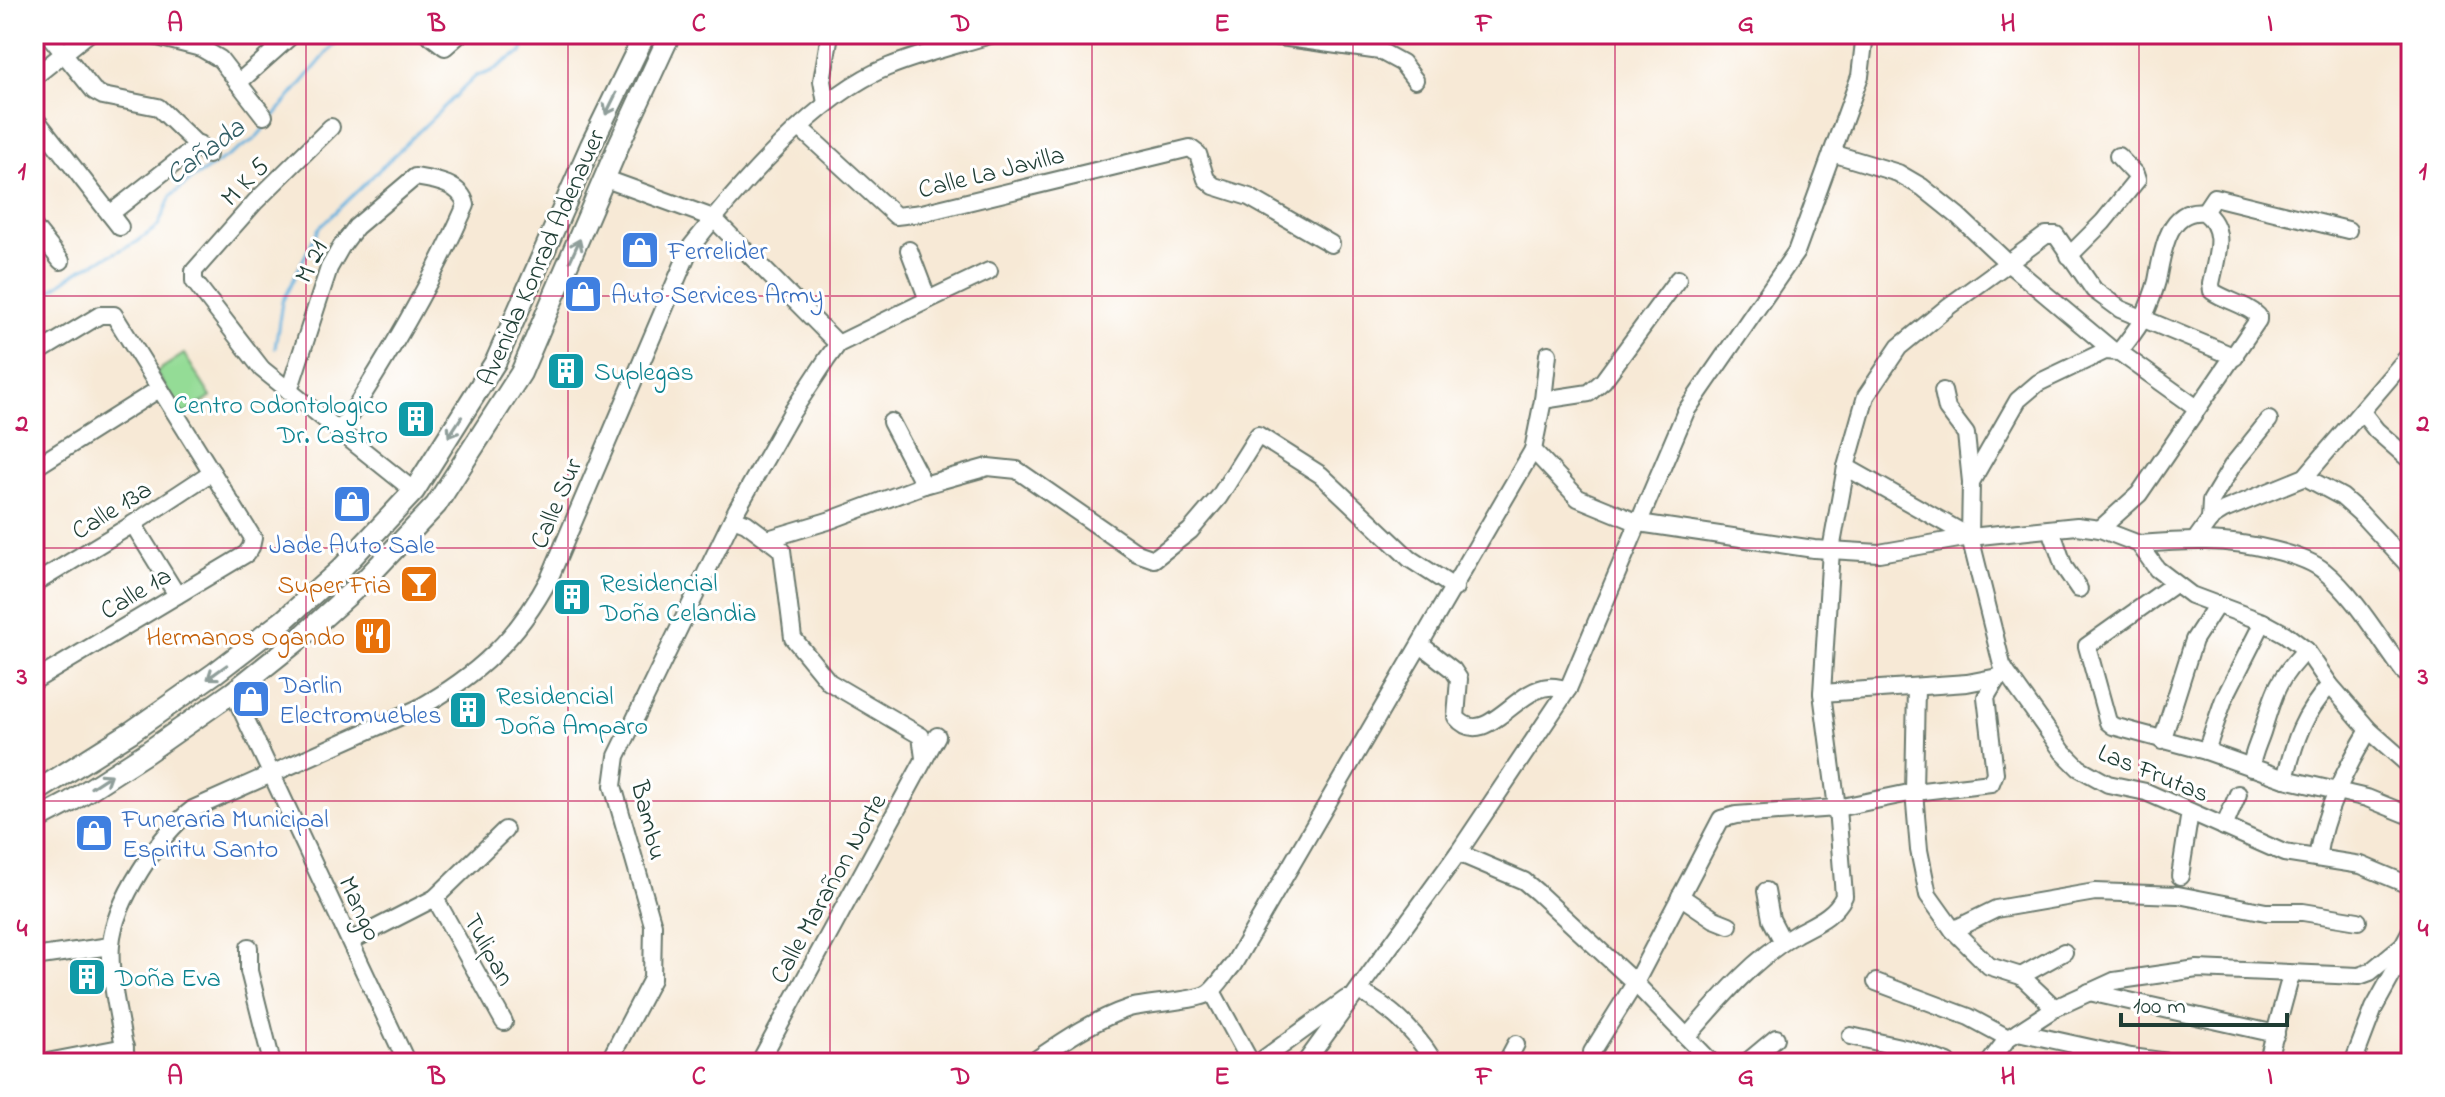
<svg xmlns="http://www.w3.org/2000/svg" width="2445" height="1097" font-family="'Indie Flower',sans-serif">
	<rect width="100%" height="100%" fill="#fff"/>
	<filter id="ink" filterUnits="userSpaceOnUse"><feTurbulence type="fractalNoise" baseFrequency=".0125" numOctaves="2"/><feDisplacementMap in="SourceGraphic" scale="16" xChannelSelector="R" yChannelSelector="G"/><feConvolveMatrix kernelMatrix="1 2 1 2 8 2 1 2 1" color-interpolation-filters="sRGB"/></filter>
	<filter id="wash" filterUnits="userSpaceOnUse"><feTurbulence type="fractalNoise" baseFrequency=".006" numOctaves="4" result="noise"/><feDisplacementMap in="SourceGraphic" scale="32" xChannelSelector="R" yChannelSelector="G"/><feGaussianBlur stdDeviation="1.8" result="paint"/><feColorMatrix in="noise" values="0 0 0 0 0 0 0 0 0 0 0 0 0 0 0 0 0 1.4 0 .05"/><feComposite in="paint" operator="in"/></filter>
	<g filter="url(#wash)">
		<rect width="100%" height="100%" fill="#f7e9d6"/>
		<path fill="#94dc96" stroke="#5a8c65" stroke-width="2" d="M184,354L211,397L183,415L156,372Z"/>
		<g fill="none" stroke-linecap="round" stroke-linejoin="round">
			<g stroke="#65b1de" stroke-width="3">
				<path d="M34,303L78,271L137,242L158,226L171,196L192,179L255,139L343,34"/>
				<path d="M275,348L282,302L319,228L476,76C500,72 500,60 522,53L528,34"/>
			</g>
		</g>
	</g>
	<g filter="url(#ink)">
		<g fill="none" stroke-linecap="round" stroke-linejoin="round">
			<defs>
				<g id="minor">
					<path d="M48,34L94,91L103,96L158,107L208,155"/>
					<path d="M146,34L201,48L220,59L264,116"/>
					<path d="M428,34L445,47L460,34"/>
					<path d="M1259,34L1380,51L1402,63L1415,80"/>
					<path d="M34,77L88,34"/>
					<path d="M238,83L293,34"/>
					<path d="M826,103L822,81L830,34"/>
					<path d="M34,117L120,227"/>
					<path d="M331,127L255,202L194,271V281L262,369L414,491"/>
					<path d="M800,128L896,216L922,213L1190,148L1198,154L1206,179L1214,186L1249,197L1331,244"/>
					<path d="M606,179L713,218L838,344"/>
					<path d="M2204,212L2214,197L2348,230"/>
					<path d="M110,214L199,144"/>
					<path d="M34,227L61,261"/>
					<path d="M2069,256L2103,222L2137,180L2135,174L2118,156"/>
					<path d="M928,300L989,271"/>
					<path d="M2112,350L2008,263L2046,235H2056L2094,290L2120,309L2235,357"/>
					<path d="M1548,354L1543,400L1533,450L1578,498L1639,523L1814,549L1879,553L1970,537L2077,526L2100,529L2139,544L2157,569L2191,595L2263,622L2285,634L2306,650L2330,685L2369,730L2411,767"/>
					<path d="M34,355L100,315H114L253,538L251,547L246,554L34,681"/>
					<path d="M289,391L329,268L341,247L356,227L415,177C433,180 461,183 466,205C431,285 387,358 340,431"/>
					<path d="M1943,391L1947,409L1966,434L1971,482"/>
					<path d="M1543,400L1589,393L1603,381L1678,279"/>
					<path d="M2197,408L2119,352L2105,351L2038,383L2018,400L1971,482L1970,537L2002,665L2008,675L2063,752L2079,768L2108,784L2146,792L2284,853L2361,865L2411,886"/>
					<path d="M2362,412L2376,430L2411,461"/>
					<path d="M1846,467L1970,537"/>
					<path d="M34,468L159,389"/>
					<path d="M2305,477L2342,497L2360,513L2411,568"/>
					<path d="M924,485L988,467L1017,470L1137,553L1154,559L1190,531L1219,497L1258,435L1321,475L1410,559L1455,588"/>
					<path d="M733,518L746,523L782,550L793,638L829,682L921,736L924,758"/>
					<path d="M2210,520L2211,501L2232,466L2269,420"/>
					<path d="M133,524L177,595"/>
					<path d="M2051,529L2064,567L2079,589"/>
					<path d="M2100,529L2139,494L2258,320V316C2246,304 2226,301 2212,291L2211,284C2216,257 2228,230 2204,212C2167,207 2162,255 2157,281C2154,292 2149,305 2144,316C2138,329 2128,340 2119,352"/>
					<path d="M768,539L828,521L924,485L891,422"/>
					<path d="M2196,539L2211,518L2224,510L2305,477L2411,353"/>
					<path d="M2139,544C2187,540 2225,538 2273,550C2290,554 2311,560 2324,571C2355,596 2380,640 2404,672L2411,677"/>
					<path d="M34,584L133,524L212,472"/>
					<path d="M2174,584L2087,646L2108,722L2113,726L2206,751L2285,779L2367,798L2411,816"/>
					<path d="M1421,645L1453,670L1459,679L1456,717C1484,751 1515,689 1549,687C1555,686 1562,689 1568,689"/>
					<path d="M233,692L407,1063"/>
					<path d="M1822,693L1967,683L2003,676"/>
					<path d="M2162,741L2194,640L2216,606"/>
					<path d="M2206,751L2224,699L2263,622"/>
					<path d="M2251,768C2252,755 2258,744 2262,732C2274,694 2276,680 2306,650"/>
					<path d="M2285,779C2295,740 2302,716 2330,685"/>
					<path d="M2224,827L2238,794"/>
					<path d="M1458,853L1524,881L1537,892L1635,983L1712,1063"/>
					<path d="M2317,858C2324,812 2345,770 2369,730"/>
					<path d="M2180,876L2190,812"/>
					<path d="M1766,891L1771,919L1783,942"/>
					<path d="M1680,896L1714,919L1729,925"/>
					<path d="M435,898L504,1022"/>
					<path d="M1953,930L1928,895L1919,850L1914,792L1991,783L1995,773L1986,697L1998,677"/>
					<path d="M351,941L435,898L505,830"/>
					<path d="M249,947V971L272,1063"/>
					<path d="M34,957L110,946"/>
					<path d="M2021,976L2064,952"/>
					<path d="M1876,982L1969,1017L2008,1038"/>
					<path d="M1212,991L1251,1063"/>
					<path d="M1358,991C1390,1006 1416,1033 1435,1063"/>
					<path d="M2089,992L2276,1034"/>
					<path d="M2055,1008L2021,976L1989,966L1953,930L1996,909L2095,892L2178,895L2266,912H2303L2358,921"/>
					<path d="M2018,1032L2131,1057L2176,1063"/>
					<path d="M1851,1036L1909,1049L1948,1063"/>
					<path d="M1687,1037C1720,999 1752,960 1796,934C1814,924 1835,916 1844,896L1837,808L1822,693L1831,550L1846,467L1866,396L1899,347L1949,306L2008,263L1958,216L1922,187L1898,173L1832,153"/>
					<path d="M1592,1052L1635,983L1721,819L1736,815L1837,808L1914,792L1916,687"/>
					<path d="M42,1063L125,1047"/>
					<path d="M127,1063C122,1031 108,976 111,945C114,902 159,835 193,809L417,709C477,676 518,638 550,577L690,248C736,189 818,94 888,67C922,53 958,45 993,34"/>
					<path d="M608,1063L652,979L653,925L613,786L617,756L736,511L792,412L827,359L838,344L928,300L909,250"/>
					<path d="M759,1063L937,736"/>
					<path d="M1031,1063C1062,1042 1093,1020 1129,1008C1147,1003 1198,1001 1209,993C1218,986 1225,974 1233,965L1533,450"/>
					<path d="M1258,1063L1346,999"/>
					<path d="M1305,1063L1458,853L1568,689L1686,411L1796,252L1860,76L1865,34"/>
					<path d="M1506,1063L1516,1044"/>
					<path d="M1746,1063L1776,1038"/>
					<path d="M1989,1063L2008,1038L2018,1032L2055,1008L2114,981L2197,969L2359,976L2370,972L2403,945"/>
					<path d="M2267,1063L2291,975"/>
					<path d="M2353,1063L2374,1008L2401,959L2403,945L2411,930"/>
				</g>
				<g id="major">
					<path d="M34,793L131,732L215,673L284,620L341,569L414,491L496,361L591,145L645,34"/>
					<path d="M34,821L70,802L146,753L233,692L297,641L366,579L436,505L521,373L620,142L670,34"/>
				</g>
			</defs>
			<use href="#minor" stroke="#6b796d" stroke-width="20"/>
			<use href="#major" stroke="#6b796d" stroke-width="24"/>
			<use href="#minor" stroke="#fff" stroke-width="16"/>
			<use href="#major" stroke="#fff" stroke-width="20"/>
		</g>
		<defs><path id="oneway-shaft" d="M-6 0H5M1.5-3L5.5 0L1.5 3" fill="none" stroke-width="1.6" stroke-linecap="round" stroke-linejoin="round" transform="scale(2)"/></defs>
		<g stroke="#8f9e9a">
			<use href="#oneway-shaft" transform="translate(611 104) rotate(116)"/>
			<use href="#oneway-shaft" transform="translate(575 250) rotate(-66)"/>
			<use href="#oneway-shaft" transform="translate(455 427) rotate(123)"/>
			<use href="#oneway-shaft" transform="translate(217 672) rotate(144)"/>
			<use href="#oneway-shaft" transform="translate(101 781) rotate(-33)"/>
		</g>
	</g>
	<path fill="none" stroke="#c2185b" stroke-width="2" stroke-opacity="0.55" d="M306,34V1063M568,34V1063M830,34V1063M1092,34V1063M1353,34V1063M1615,34V1063M1877,34V1063M2139,34V1063M34,296H2411M34,548H2411M34,801H2411"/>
	<defs>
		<symbol id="shop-square" viewBox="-11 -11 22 22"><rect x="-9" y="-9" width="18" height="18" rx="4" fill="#3f7fe0" stroke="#fff"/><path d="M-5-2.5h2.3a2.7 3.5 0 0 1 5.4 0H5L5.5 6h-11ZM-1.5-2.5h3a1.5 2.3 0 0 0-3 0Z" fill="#fff"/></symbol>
		<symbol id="building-square" viewBox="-11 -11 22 22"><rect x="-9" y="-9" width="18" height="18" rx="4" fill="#0f9aa8" stroke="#fff"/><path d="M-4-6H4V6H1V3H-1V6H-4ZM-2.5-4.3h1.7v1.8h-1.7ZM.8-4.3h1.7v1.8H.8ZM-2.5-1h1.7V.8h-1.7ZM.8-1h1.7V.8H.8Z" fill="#fff"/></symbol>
		<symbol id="bar-square" viewBox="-11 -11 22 22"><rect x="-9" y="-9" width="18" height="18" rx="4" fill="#e8710a" stroke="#fff"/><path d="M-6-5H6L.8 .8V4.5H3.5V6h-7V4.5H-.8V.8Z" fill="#fff"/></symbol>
		<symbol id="restaurant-square" viewBox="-11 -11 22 22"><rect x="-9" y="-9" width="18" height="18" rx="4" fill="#e8710a" stroke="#fff"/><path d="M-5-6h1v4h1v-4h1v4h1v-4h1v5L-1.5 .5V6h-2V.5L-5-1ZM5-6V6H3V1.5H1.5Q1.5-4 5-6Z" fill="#fff"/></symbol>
	</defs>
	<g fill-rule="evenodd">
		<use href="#shop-square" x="618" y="228" width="44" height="44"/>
		<use href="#shop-square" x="561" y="272" width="44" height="44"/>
		<use href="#building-square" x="544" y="349" width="44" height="44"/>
		<use href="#building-square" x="394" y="397" width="44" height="44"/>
		<use href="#shop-square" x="330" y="482" width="44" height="44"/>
		<use href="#bar-square" x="397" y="562" width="44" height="44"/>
		<use href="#building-square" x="550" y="575" width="44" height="44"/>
		<use href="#restaurant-square" x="351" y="614" width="44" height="44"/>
		<use href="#shop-square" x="229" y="677" width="44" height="44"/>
		<use href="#building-square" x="446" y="688" width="44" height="44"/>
		<use href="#shop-square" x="72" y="811" width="44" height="44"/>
		<use href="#building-square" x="65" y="955" width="44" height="44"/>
	</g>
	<g text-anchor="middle" stroke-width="6" stroke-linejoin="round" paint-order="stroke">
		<g font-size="26" fill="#1f3d34" stroke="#fff">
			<text transform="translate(991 171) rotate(-14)" y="9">Calle La Javilla</text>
			<text transform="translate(244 181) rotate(-46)" y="9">M K 5</text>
			<text transform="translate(540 257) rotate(-66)" y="9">Avenida Konrad Adenauer</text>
			<text transform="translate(310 261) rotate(-65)" y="9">M 21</text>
			<text transform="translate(555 503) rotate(-67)" y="9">Calle Sur</text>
			<text transform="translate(111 509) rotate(-32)" y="9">Calle 13a</text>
			<text transform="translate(135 592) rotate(-31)" y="9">Calle 1a</text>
			<text transform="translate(2154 772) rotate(22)" y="9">Las Frutas</text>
			<text transform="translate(650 820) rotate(76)" y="9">Bambu</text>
			<text transform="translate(827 888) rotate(-61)" y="9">Calle Marañon Norte</text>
			<text transform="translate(361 908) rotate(65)" y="9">Mango</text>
			<text transform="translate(490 949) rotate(61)" y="9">Tulipan</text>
		</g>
		<g font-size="26" fill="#366cbe" stroke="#fff" text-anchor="start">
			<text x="668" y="259">Ferrelider</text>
			<text x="611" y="303">Auto Services Army</text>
			<text x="352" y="553" text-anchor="middle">Jade Auto Sale</text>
			<text x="279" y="693">Darlin<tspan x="279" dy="30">Electromuebles</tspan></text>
			<text x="122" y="827">Funeraria Municipal<tspan x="122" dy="30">Espiritu Santo</tspan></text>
		</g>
		<g font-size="26" fill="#0d838f" stroke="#fff" text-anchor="start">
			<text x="594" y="380">Suplegas</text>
			<text x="388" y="413" text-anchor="end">Centro Odontologico<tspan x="388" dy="30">Dr. Castro</tspan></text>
			<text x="600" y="591">Residencial<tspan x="600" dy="30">Doña Celandia</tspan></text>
			<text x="496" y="704">Residencial<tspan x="496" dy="30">Doña Amparo</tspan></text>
			<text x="115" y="986">Doña Eva</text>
		</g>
		<g font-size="26" fill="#c56008" stroke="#fff" text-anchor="end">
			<text x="391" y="593">Super Fria</text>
			<text x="345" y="645">Hermanos Ogando</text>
		</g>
		<g font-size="28" font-style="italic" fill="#346067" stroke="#fff">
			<text transform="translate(204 150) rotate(-37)" y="10">Cañada</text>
		</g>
	</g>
	<rect width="2445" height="1097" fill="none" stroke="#fff" stroke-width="88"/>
	<path d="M2121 1013v12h166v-12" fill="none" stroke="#1f3d34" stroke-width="4"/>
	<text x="2133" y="1013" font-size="24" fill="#1f3d34" stroke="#ffffff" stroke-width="6" paint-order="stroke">100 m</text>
	<rect x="44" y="44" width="2357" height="1009" fill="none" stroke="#c2185b" stroke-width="3"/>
	<g font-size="26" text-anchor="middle" font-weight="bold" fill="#c2185b">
		<text x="175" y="31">A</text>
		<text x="437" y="31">B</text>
		<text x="699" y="31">C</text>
		<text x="961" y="31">D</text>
		<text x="1222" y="31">E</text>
		<text x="1484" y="31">F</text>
		<text x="1746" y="31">G</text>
		<text x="2008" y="31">H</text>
		<text x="2270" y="31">I</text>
		<text x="22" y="179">1</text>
		<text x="2423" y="179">1</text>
		<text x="22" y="431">2</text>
		<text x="2423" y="431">2</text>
		<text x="22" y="684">3</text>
		<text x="2423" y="684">3</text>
		<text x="22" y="936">4</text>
		<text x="2423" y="936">4</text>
		<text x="175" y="1084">A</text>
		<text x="437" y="1084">B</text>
		<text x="699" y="1084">C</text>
		<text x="961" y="1084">D</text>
		<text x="1222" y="1084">E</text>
		<text x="1484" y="1084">F</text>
		<text x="1746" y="1084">G</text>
		<text x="2008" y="1084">H</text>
		<text x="2270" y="1084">I</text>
	</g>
</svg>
